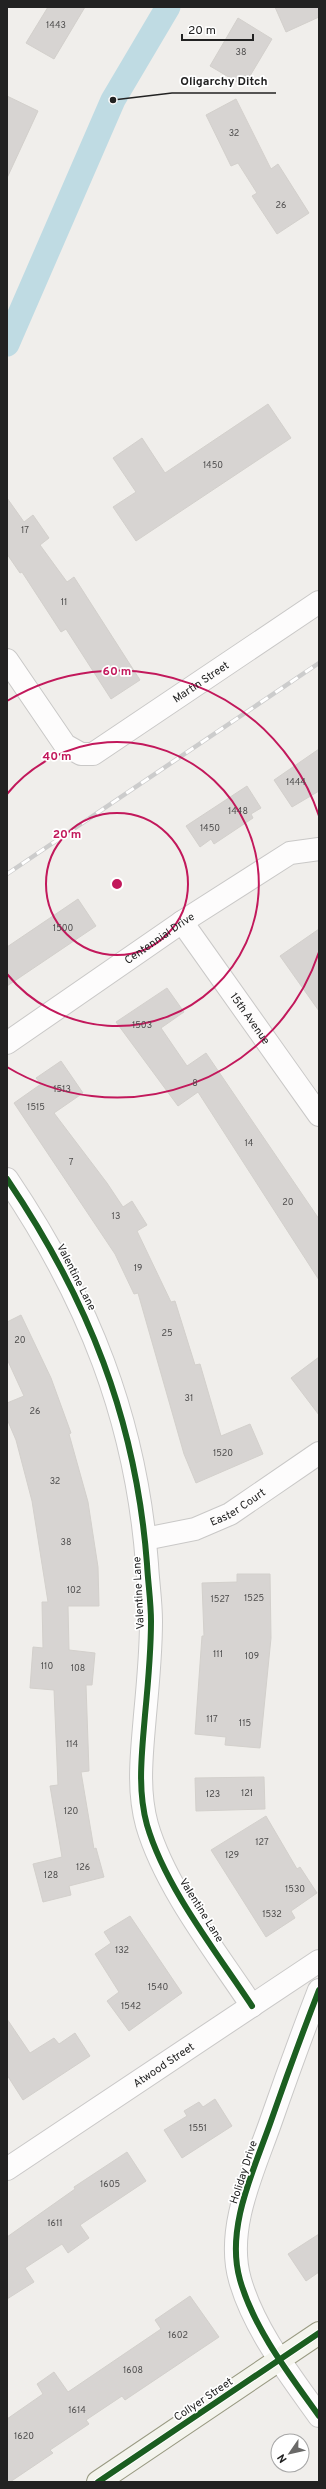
<svg xmlns="http://www.w3.org/2000/svg" width="326" height="2489" font-family="Overpass,sans-serif">
	<rect width="100%" height="100%" fill="#f0eeeb"/>
	<g fill="none" stroke-linecap="round" stroke-linejoin="round">
		<path stroke="#bfdbe3" stroke-width="25" d="M7,344L113,100L168,7"/>
	</g>
	<g fill="#d7d4d2" stroke="#d3d0cc">
		<path d="M48,7H85L54,59L26,43Z"/>
		<path d="M275,7H319V17L286,32Z"/>
		<path d="M238,18L272,39L244,86L210,66Z"/>
		<path d="M7,96L38,111L7,178Z"/>
		<path d="M236,99L271,169L278,164L309,213L277,234L252,196L257,193L238,163L231,166L206,115Z"/>
		<path d="M268,404L291,438L136,541L113,507L136,492L113,458L142,438L165,473Z"/>
		<path d="M7,498L24,522L33,515L49,538L40,545L67,582L74,577L140,680L111,699L66,629L61,632L22,572L20,573L7,554Z"/>
		<path d="M319,749V791L292,807L274,780Z"/>
		<path d="M247,786L261,808L251,814L253,818L214,844L211,839L200,847L186,826Z"/>
		<path d="M78,899L96,926L7,986V947Z"/>
		<path d="M319,929V1011L280,956Z"/>
		<path d="M167,988L184,1012L161,1028L187,1066L206,1053L319,1219V1280L198,1092L178,1106L116,1022Z"/>
		<path d="M61,1061L83,1093L54,1113L107,1183L123,1207L132,1201L147,1225L137,1231L171,1302L175,1301L195,1365L200,1364L221,1436L250,1424L263,1454L196,1483L184,1454L138,1293L134,1294L115,1254L14,1103L41,1084L36,1078Z"/>
		<path d="M21,1315L51,1378L71,1433L69,1434L88,1502L98,1567L99,1606H68L69,1650L95,1653L92,1685H86L89,1771L81,1772L94,1849L96,1848L104,1877L69,1886L71,1895L43,1902L33,1864L62,1857L50,1786L58,1785L54,1690L30,1688L33,1647L43,1648L42,1602H48L32,1501L16,1440L7,1419V1403L24,1396L7,1359V1322Z"/>
		<path d="M319,1357V1415L291,1378Z"/>
		<path d="M237,1574H270L271,1638L260,1748L225,1745L226,1737L195,1734L202,1636H204L202,1583L237,1582Z"/>
		<path d="M264,1777L265,1809L196,1811L195,1778Z"/>
		<path d="M266,1816L297,1869L300,1867L317,1893L291,1911L295,1918L266,1937L211,1850Z"/>
		<path d="M130,1916L182,1993L129,2031L107,2001L119,1992L95,1954L111,1943L104,1932Z"/>
		<path d="M7,2019L30,2053L54,2038L59,2044L75,2033L90,2056L23,2100L7,2075Z"/>
		<path d="M215,2099L232,2126L182,2158L164,2130L187,2116L184,2111L199,2102L203,2107Z"/>
		<path d="M127,2152L146,2181L80,2225L89,2238L68,2253L62,2244L25,2268L34,2282L7,2299V2237L75,2189L74,2187Z"/>
		<path d="M319,2234V2272L306,2281L288,2254Z"/>
		<path d="M190,2296L219,2337L125,2400L122,2396L86,2420L89,2424L50,2450L53,2453L10,2482H7V2419L43,2394L37,2384L54,2372L68,2392L161,2329L155,2320Z"/>
	</g>
	<g fill="none" stroke-linecap="round" stroke-linejoin="round">
		<defs>
			<g id="street">
				<path id="s1" d="M7,660L65,745L81,754H93L319,602"/>
				<path id="s2" d="M182,922L319,1115"/>
				<path id="s3" d="M7,1043L182,922L290,853L319,849"/>
				<path d="M7,1179C88,1299 136,1419 147,1564C148,1583 151,1602 151,1621C151,1653 148,1684 145,1715C142,1752 137,1789 147,1825C165,1887 217,1953 252,2006"/>
				<path id="s4" d="M145,1539L195,1529L230,1514L319,1453"/>
				<path d="M319,1990C302,2034 286,2078 271,2121C254,2170 225,2228 240,2280C254,2329 289,2374 319,2416"/>
				<path id="s5" d="M7,2169L319,1961"/>
			</g>
			<path id="secondary" d="M98,2482L319,2333"/>
		</defs>
		<use href="#street" stroke="#c9c8c7" stroke-width="24"/>
		<use href="#secondary" stroke="#999a82" stroke-width="24"/>
		<use href="#street" stroke="#fdfcfc" stroke-width="22"/>
		<use href="#secondary" stroke="#f4f4ed" stroke-width="22"/>
		<defs>
			<path id="rail" d="M7,874L319,663"/>
		</defs>
		<use href="#rail" stroke="#ccc" stroke-width="4.5"/>
		<use href="#rail" stroke="#fff" stroke-width="3" stroke-dasharray="9" stroke-linecap="butt"/>
		<defs>
			<g id="cycleway">
				<path d="M7,1179C88,1299 136,1419 147,1564C148,1583 151,1602 151,1621C151,1653 148,1684 145,1715C142,1752 137,1789 147,1825C165,1887 217,1953 252,2006"/>
				<path d="M319,1990C302,2034 286,2078 271,2121C254,2170 225,2228 240,2280C254,2329 289,2374 319,2416"/>
				<path d="M98,2482L319,2333"/>
			</g>
		</defs>
		<use href="#cycleway" stroke="#fff" stroke-width="8"/>
		<use href="#cycleway" stroke="#1b5e20" stroke-width="6"/>
	</g>
	<g fill="none" stroke="#c2185b" stroke-width="2">
		<circle cx="117" cy="884" r="71"/>
		<path d="M7 794A142 142 0 1 1 7 974"/>
		<path d="M319 952A213 213 0 0 1 7 1067M7 701A213 213 0 0 1 319 816"/>
	</g>
	<g text-anchor="middle" stroke-width="3.5" stroke-linejoin="round" paint-order="stroke">
		<g font-size="9" fill="#4f4e4e">
			<text x="56" y="28">1443</text>
			<text x="241" y="55">38</text>
			<text x="234" y="136">32</text>
			<text x="281" y="208">26</text>
			<text x="213" y="468">1450</text>
			<text x="25" y="533">17</text>
			<text x="64" y="605">11</text>
			<text x="296" y="785">1444</text>
			<text x="238" y="814">1448</text>
			<text x="210" y="831">1450</text>
			<text x="63" y="931">1500</text>
			<text x="142" y="1028">1503</text>
			<text x="195" y="1086">8</text>
			<text x="62" y="1092">1513</text>
			<text x="36" y="1110">1515</text>
			<text x="249" y="1146">14</text>
			<text x="71" y="1165">7</text>
			<text x="288" y="1205">20</text>
			<text x="116" y="1219">13</text>
			<text x="138" y="1271">19</text>
			<text x="167" y="1336">25</text>
			<text x="20" y="1343">20</text>
			<text x="189" y="1401">31</text>
			<text x="35" y="1414">26</text>
			<text x="223" y="1456">1520</text>
			<text x="55" y="1484">32</text>
			<text x="66" y="1545">38</text>
			<text x="74" y="1593">102</text>
			<text x="254" y="1601">1525</text>
			<text x="220" y="1602">1527</text>
			<text x="218" y="1657">111</text>
			<text x="252" y="1659">109</text>
			<text x="47" y="1669">110</text>
			<text x="78" y="1671">108</text>
			<text x="212" y="1722">117</text>
			<text x="245" y="1726">115</text>
			<text x="72" y="1747">114</text>
			<text x="247" y="1796">121</text>
			<text x="213" y="1797">123</text>
			<text x="71" y="1814">120</text>
			<text x="262" y="1845">127</text>
			<text x="232" y="1858">129</text>
			<text x="83" y="1870">126</text>
			<text x="51" y="1878">128</text>
			<text x="295" y="1892">1530</text>
			<text x="272" y="1917">1532</text>
			<text x="122" y="1953">132</text>
			<text x="158" y="1990">1540</text>
			<text x="131" y="2009">1542</text>
			<text x="198" y="2131">1551</text>
			<text x="110" y="2187">1605</text>
			<text x="55" y="2226">1611</text>
			<text x="178" y="2338">1602</text>
			<text x="133" y="2373">1608</text>
			<text x="77" y="2413">1614</text>
			<text x="24" y="2439">1620</text>
		</g>
		<g font-size="11" fill="#222" stroke="#fff">
			<text dy="4" stroke="none"><textPath href="#s1" startOffset="263">Martin Street</textPath></text>
			<text dy="4" stroke="none"><textPath href="#s3" startOffset="185">Centennial Drive</textPath></text>
			<text dy="4" stroke="none"><textPath href="#s2" startOffset="118">15th Avenue</textPath></text>
			<text transform="translate(77 1277) rotate(63)" y="4">Valentine Lane</text>
			<text dy="4" stroke="none"><textPath href="#s4" startOffset="99">Easter Court</textPath></text>
			<text transform="translate(138 1593) rotate(-93)" y="4">Valentine Lane</text>
			<text transform="translate(202 1910) rotate(58)" y="4">Valentine Lane</text>
			<text dy="4" stroke="none"><textPath href="#s5" startOffset="188">Atwood Street</textPath></text>
			<text transform="translate(243 2172) rotate(-72)" y="4">Holiday Drive</text>
			<text transform="translate(203 2399) rotate(-34)" y="4">Collyer Street</text>
		</g>
	</g>
	<circle cx="117" cy="884" r="6" fill="#c2185b" stroke="#fff" stroke-width="2"/>
	<g font-size="12" text-anchor="middle" font-weight="bold" fill="#c2185b" stroke="#fff" stroke-width="3.5" stroke-linejoin="round" paint-order="stroke">
		<text x="117" y="675">60 m</text>
		<text x="57" y="760">40 m</text>
		<text x="67" y="838">20 m</text>
	</g>
	<path fill="none" stroke="#222" stroke-width="1.5" d="M113 100L172 93H276"/>
	<circle fill="#222" stroke="#fff" stroke-width="1.5" cx="113" cy="100" r="4"/>
	<g font-size="12" text-anchor="middle" font-weight="bold" fill="#222" stroke="#fff" stroke-width="3.5" stroke-linejoin="round" paint-order="stroke">
		<text x="224" y="85">Oligarchy Ditch</text>
	</g>
	<rect width="326" height="2489" fill="none" stroke="#222222" stroke-width="16"/>
	<g transform="translate(290 2453) rotate(236)"><circle r="19" fill="#ffffff" stroke="#a7a7a7"/>
	<path d="M0-3L7 15L0 10L-7 15Z" fill="#6a6968"/>
	<text y="-6" font-size="11" font-weight="bold" text-anchor="middle" fill="#222222">N</text>
	</g>
	<path d="M182 34v6h71v-6" fill="none" stroke="#222222" stroke-width="2"/>
	<text x="188" y="34" font-size="12" fill="#222222" stroke="#ffffff" stroke-width="3" paint-order="stroke">20 m</text>
</svg>
